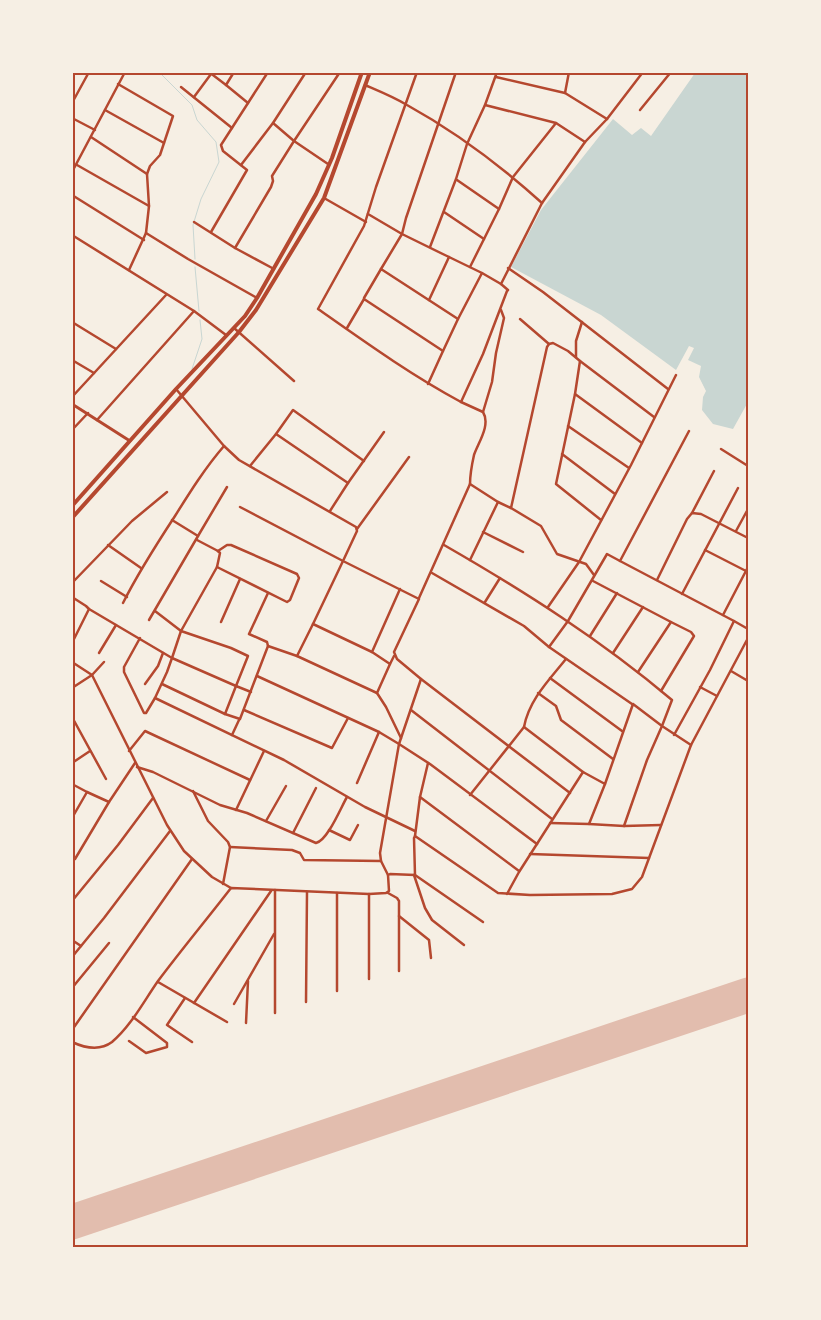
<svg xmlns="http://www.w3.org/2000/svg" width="821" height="1320" font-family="'Space Grotesk',sans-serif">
	<rect width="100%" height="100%" fill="#f6efe4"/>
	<path fill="#c9d6d2" d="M695,73H748V402L733,429L713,424L702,410L703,397L706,391L699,377L701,366L688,360L694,348L689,346L676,370L601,315L511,267L541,210L613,119L632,135L641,128L651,136Z"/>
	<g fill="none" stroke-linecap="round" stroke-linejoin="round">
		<g stroke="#c9d6d2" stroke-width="1">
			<path d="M159,72L192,105L197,120L216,142L219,162L201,199L193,225L195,259"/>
			<path d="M195,267L199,311"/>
			<path d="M192,369L202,339L200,320"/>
		</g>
		<path stroke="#e2bdae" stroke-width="35" d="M72,1222L748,995"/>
		<g stroke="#b5482f" stroke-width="2.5">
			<path d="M209,72L226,85L234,72"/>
			<path d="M417,72L376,187L364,226L318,309C365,342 411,375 461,402L483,354L507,291L508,290L501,284L542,203L585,142L607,119L643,72"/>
			<path d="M496,77L565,93L607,119"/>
			<path d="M118,84L173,116L160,155L150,166L147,174"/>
			<path d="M226,85L248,103"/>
			<path d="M365,85C379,91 394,97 407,105C456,132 501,166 542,203"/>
			<path d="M181,87L232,128"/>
			<path d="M565,93L569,72"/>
			<path d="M194,97L211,74"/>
			<path d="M72,103L89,72"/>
			<path d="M485,105L556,123"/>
			<path d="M105,110L164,143"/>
			<path d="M640,110L671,72"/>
			<path d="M72,118L95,130"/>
			<path d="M273,123L294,141L272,176L273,181L271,187L235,248L274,269"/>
			<path d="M91,137L147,174L149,206L146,233L129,270"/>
			<path d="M328,164L294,141L340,72"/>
			<path d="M77,165L149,206"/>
			<path d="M241,165L273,123L306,72"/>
			<path d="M72,172L125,72"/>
			<path d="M457,180L499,209L470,267"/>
			<path d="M72,195L144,240"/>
			<path d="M324,198L366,222"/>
			<path d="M499,209L513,177L556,123L585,142"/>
			<path d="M444,212L484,239"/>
			<path d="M368,214L402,234L381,269"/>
			<path d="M194,222L235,248"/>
			<path d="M211,232L247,170L223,151L221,145L268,72"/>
			<path d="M146,233L188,259L257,298"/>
			<path d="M72,235L194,311L226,335"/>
			<path d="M430,247L456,179L467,144L485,105L497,72"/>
			<path d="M449,257L402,234L406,218L456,72"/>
			<path d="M508,268L543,292L668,389"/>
			<path d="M482,273L501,284"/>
			<path d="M364,298L381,269L458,319L443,351"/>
			<path d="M429,300L449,257L482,273L458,319"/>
			<path d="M520,319L549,344"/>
			<path d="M72,322L116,349"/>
			<path d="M234,328L294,381"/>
			<path d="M347,328L364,299L443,351L428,384"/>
			<path d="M576,357V341L582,322"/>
			<path d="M72,360L94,373"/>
			<path d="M580,361L654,417"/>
			<path d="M575,394L642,443"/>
			<path d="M72,397L166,295"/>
			<path d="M483,412L492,382L496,353L504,318L501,310"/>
			<path d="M97,420L194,311"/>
			<path d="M568,426L629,468"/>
			<path d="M72,430L88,413"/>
			<path d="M276,434L293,410L364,461"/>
			<path d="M721,449L748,466"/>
			<path d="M562,454L615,494"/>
			<path d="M250,466L276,434L348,483L330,511"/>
			<path d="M348,483L384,432"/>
			<path d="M470,484L498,502L470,560"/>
			<path d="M498,502L511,508L541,526L557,554L586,564L594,575"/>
			<path d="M240,507L343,561L313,624L372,652L390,664L394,656"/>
			<path d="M511,508L547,347L549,344L553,343L568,351L580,361L575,394L556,484L601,520"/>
			<path d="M692,513L714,471"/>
			<path d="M357,529L409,457"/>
			<path d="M736,531L748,509"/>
			<path d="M483,532L523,552"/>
			<path d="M198,536L227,487"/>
			<path d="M197,540L218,551"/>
			<path d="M108,545L141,568"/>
			<path d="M444,545C524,591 601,640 672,700L662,726L691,745"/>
			<path d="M705,550L746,571"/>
			<path d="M620,561L607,554L568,621L549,647L632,704"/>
			<path d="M217,567L287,602L290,600L299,578L297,574L231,545H227L218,551"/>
			<path d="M432,573L524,626L549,647"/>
			<path d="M657,580L687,519L692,513L701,514L748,538"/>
			<path d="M101,581L127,597"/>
			<path d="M593,581L671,622L638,672"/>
			<path d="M72,583L132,521L167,492"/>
			<path d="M268,593L249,634L267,642L268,646"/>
			<path d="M682,594L738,488"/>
			<path d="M72,597L86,606L89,609L72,643"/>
			<path d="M419,598L470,484C470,475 472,464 474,455C478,443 491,425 483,412L461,402"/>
			<path d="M485,602L500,578"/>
			<path d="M123,603C138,573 156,545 175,516C190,492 205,468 224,446"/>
			<path d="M548,607L579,562L631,465L676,375"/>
			<path d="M89,609L172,658L167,672L155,698L284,760L365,807L415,831"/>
			<path d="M155,611L181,631L217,567L220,553L218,551"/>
			<path d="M723,615L748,567"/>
			<path d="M149,620L198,536L172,520"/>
			<path d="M734,621L748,629"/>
			<path d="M221,622L240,579"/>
			<path d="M313,624L297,656L377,693"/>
			<path d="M181,631L231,648L248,656L236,686L172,658Z"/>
			<path d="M590,636L617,593"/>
			<path d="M140,638L124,667V672L144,713H146L155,698"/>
			<path d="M372,652L400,589"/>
			<path d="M99,653L116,625"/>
			<path d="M613,653L643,607"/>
			<path d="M72,662L92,675L167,825L184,851L212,877L231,888"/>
			<path d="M390,664L377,693L386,707L401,738"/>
			<path d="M731,671L748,681"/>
			<path d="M257,676L379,732L399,744L430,764L537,844"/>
			<path d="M550,678L622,731"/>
			<path d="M421,679L570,793"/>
			<path d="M145,684L158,666L163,653"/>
			<path d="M162,684L225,714L236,686L251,692"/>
			<path d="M700,687L717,696"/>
			<path d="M72,688L92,675L104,662"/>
			<path d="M661,691L694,636L691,632L671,622"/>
			<path d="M538,693L556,706L561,720L613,759"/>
			<path d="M244,710L332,748L348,718"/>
			<path d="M411,710L552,819"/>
			<path d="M225,714L240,719L268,646L297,656"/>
			<path d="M72,717L106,779"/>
			<path d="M524,727C529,700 549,680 566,659"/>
			<path d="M232,735L239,720"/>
			<path d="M674,735L710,670L734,621L620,561L689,431"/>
			<path d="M129,751L145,731L250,780"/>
			<path d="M72,763L90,751"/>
			<path d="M137,767L153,772L220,805L247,813L316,843C328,840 341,807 347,797"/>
			<path d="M357,783L379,732"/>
			<path d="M72,784L87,792"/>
			<path d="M193,791L208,821L228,842L230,847L223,884"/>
			<path d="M470,795L524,727L583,772"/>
			<path d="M420,797L519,871"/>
			<path d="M236,810L264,751"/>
			<path d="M72,818L87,792L109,802L135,763"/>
			<path d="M266,821L286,786"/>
			<path d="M550,823L589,824L605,784"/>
			<path d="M624,826L661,825"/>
			<path d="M329,830L350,840L358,825"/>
			<path d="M293,833L316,788"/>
			<path d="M415,836L420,797L428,763"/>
			<path d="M230,847L292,850L300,853L304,860L381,861"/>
			<path d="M530,854L649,858"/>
			<path d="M75,859L109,802"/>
			<path d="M388,875L390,874L415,875L414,838L415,836L498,893L530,895L612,894L632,889L642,877L691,745L748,638"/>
			<path d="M414,875L425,908L432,920L464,945"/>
			<path d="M415,875L483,922"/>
			<path d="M275,890V1013"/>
			<path d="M337,893V991"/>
			<path d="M388,893L397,898L399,901V971"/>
			<path d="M507,894L519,872L583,772L605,784L633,704L662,726L647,760L624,826L589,824"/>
			<path d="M72,901L118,845L153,798"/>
			<path d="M399,916L429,940L431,958"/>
			<path d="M72,940L81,946"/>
			<path d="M72,957L104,918L170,831"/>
			<path d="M369,979V894"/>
			<path d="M158,982L227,1022"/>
			<path d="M72,988L109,943"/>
			<path d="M185,998L167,1025L192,1042"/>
			<path d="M306,1002L307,892"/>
			<path d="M194,1003L271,891"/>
			<path d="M234,1004L274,934"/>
			<path d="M246,1023L248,981"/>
			<path d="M72,1030L192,859"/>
			<path d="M129,1041L146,1053L167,1047V1043L133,1017"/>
			<path d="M72,1042C85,1048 100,1051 112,1042C131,1026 144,1001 158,981C182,949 207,919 231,888L369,894L386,893L389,891L388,875L381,861L380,853L399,744L421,679L397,659L394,652L419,599L343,561L357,531L356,527L239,460L224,446L176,389"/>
		</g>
		<path stroke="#b5482f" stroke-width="3" d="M72,404L130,441"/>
		<g stroke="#b5482f" stroke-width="4">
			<path d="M72,506L176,389L245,316L257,298L316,194L332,158L362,72"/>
			<path d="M72,518L239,332L256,310L324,198L370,72"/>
		</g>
	</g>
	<rect width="821" height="1320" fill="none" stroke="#f6efe4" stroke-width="148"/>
	<rect x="74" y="74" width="673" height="1172" fill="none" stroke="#b5482f" stroke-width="2"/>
</svg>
